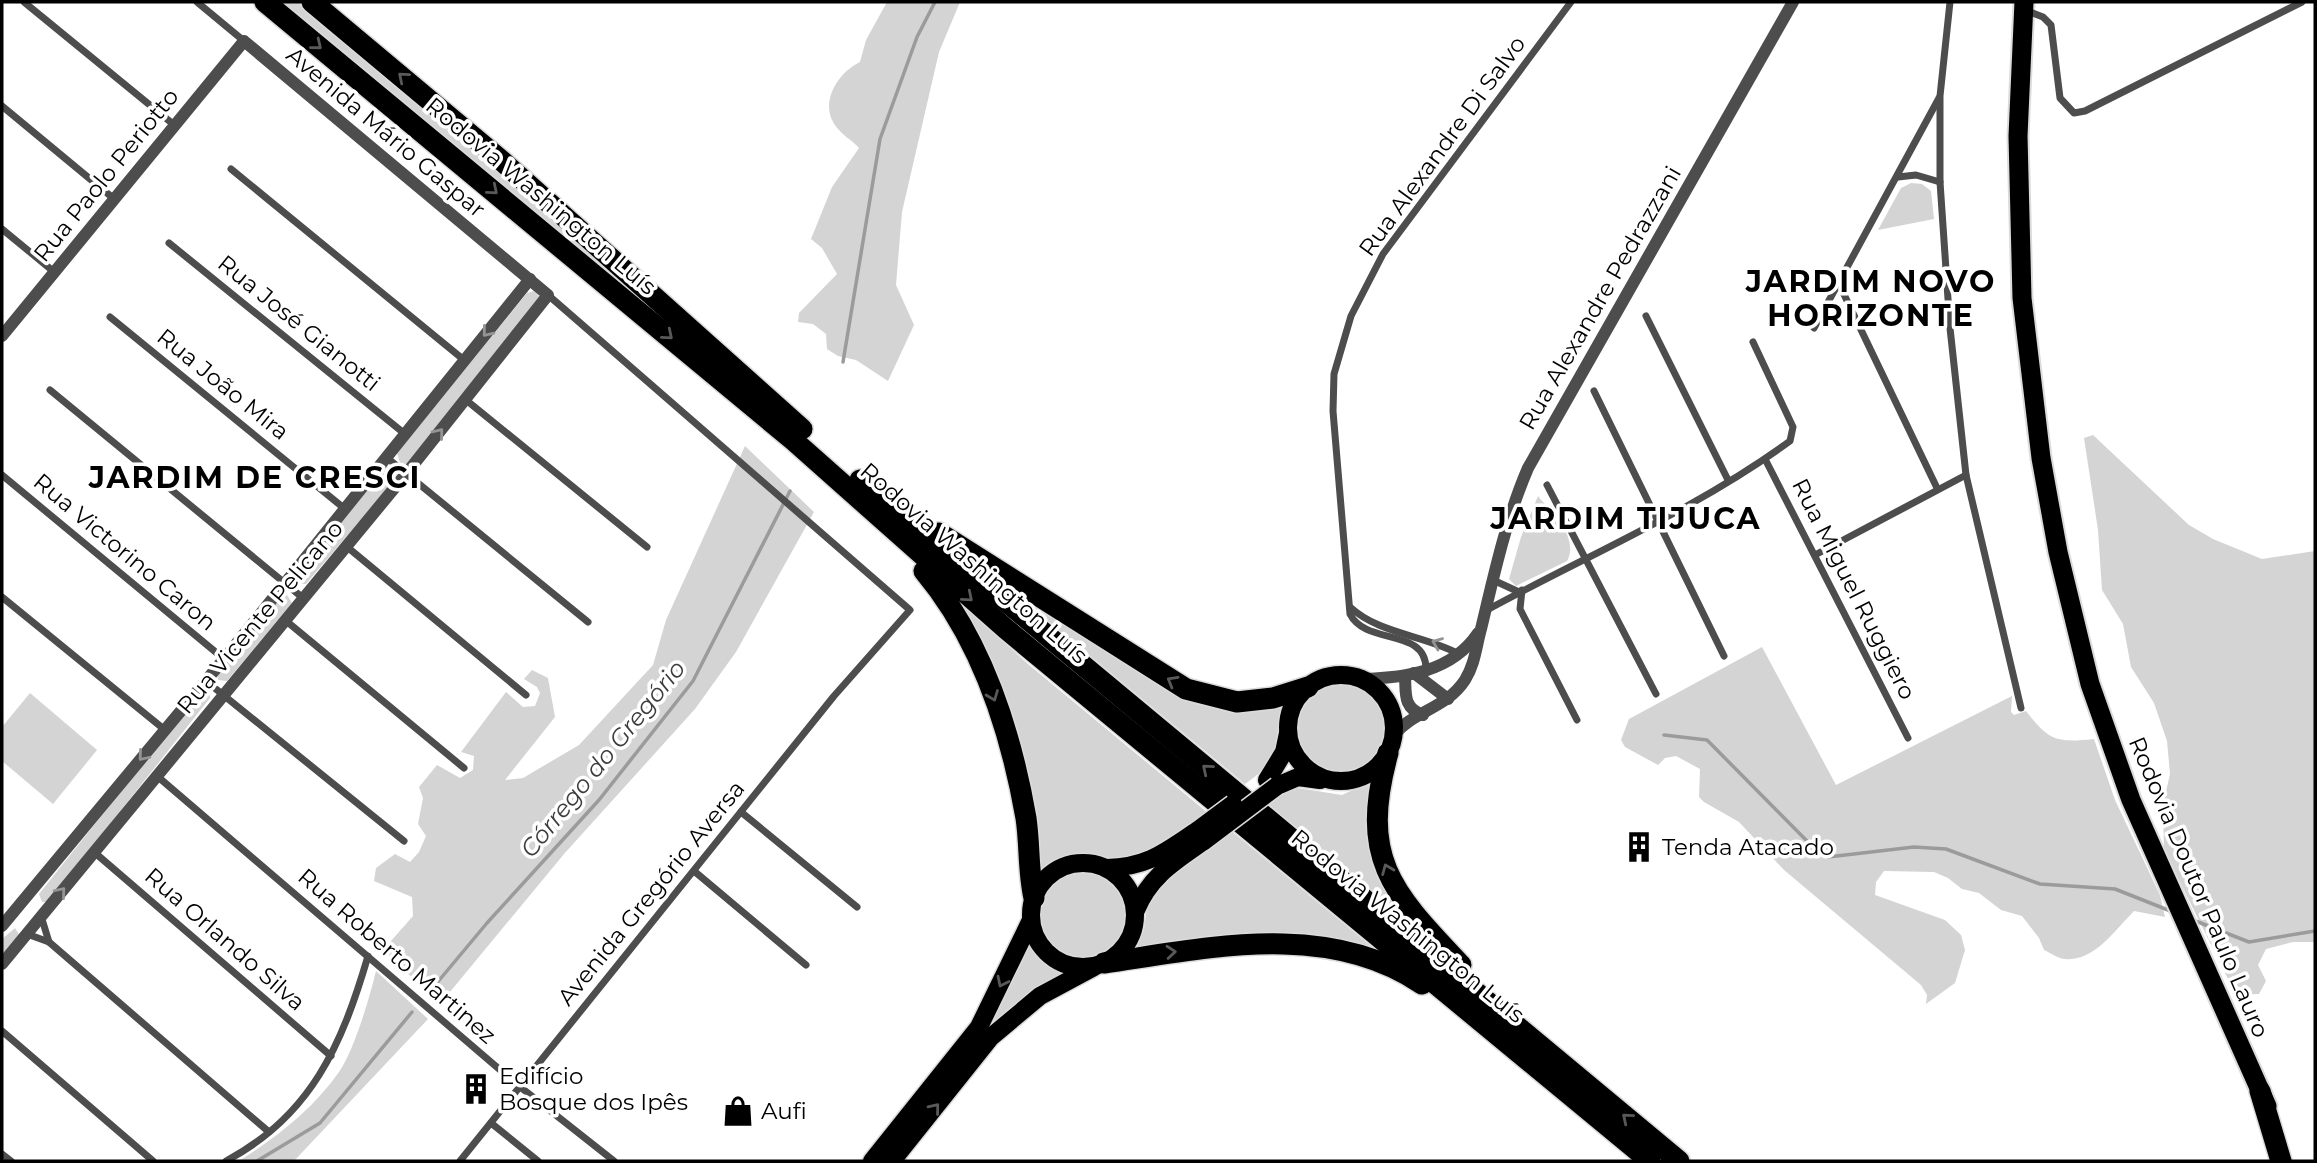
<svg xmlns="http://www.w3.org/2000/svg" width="2317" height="1163" font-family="Montserrat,sans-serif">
	<rect width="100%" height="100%" fill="#fff"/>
	<g fill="#d4d4d4">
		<path d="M273,2H303L640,292L634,300Z"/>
		<path d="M887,2H960L939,52L902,212L896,285L914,325L888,381L856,360L838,356L827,349L826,334L813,324L798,322L799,313L837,274L822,248L811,239L832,187L859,148C853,141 845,137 839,130C817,108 835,74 860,62L866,40Z"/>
		<path d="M1911,183L1922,184L1931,191L1934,219L1878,230L1901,188Z"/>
		<path d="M534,291L540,297L406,466L400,463L397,453L527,293Z"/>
		<path d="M2093,435L2189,525L2213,539L2262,559L2315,551V942H2293L2266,949L2258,965L2266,981L2259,994L2236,995L2164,850L2163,805L2170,774L2167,741L2154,703L2131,667L2123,624L2102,590L2098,530L2084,438Z"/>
		<path d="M745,446L814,512L736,652L695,709L564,854L440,1004L383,950L413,916L412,897L374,881L376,868L395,854L410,862L419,852L426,836L418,824L423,798L419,787L437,765L460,778L473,770L474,756L461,752L506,692L523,707L535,706L540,693L537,687L524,679L532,670L548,678L555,717L505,780L523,778L579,745L653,665L666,620Z"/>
		<path d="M387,466L396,469L398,476L306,584H298L295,579Z"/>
		<path d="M1538,496C1543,504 1550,506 1555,513C1564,526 1576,546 1567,561L1516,586L1509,579L1521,537Z"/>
		<path d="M1007,587L1196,704L1240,711L1284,702C1278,716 1280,727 1279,741C1277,761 1260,773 1245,784Z"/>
		<path d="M287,595L292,603L227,681L218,680L217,672L279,597Z"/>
		<path d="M954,597L1028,664L1208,813C1188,827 1164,850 1140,856C1092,870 1088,831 1035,878V850Z"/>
		<path d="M1762,647L1836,785L2012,696L2011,712L2014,715L2026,711C2049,741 2056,743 2094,739L2115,800L2160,895L2165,917L2134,911C2116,929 2094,962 2065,959C2059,959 2051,953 2044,950L2039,938L2022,916L2001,910L1979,893L1962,889L1948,878L1934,872L1884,871L1876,882L1875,895L1945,920L1961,935L1965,950L1955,983L1926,1004L1927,995L1921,985L1784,870L1739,822L1704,802L1699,797L1700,769L1676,756L1665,758L1658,765L1625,747L1621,740L1629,719Z"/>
		<circle cx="1340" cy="728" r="45"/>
		<path d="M205,690L210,693V698L48,902H42L39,894L199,694Z"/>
		<path d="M30,693L97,750L53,804L2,761V727Z"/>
		<path d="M1376,779L1405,918L1267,803L1291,787L1342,795Z"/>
		<path d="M1230,830L1383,956L1352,948L1129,954C1151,930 1141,924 1150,898C1159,874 1209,846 1230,830Z"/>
		<circle cx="1083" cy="915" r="46"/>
		<path d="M15,928L20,936L2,958V939Z"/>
		<path d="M1027,937L1043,957L1071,970L1044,985L886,1161H877L975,1037Z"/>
		<path d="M376,971L428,1019L294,1161H239C277,1137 313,1109 339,1072C354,1051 370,996 376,971Z"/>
	</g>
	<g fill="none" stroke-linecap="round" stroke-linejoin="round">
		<g stroke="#9b9b9b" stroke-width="3.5">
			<path d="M843,362L880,139L917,37L935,2"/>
			<path d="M1664,735L1707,740L1812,846L1828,857L1914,847L1946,849L2040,884L2115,889L2173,912"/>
			<path d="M2193,920L2249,942L2315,931"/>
			<path d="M431,990L487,923L599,800L693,681L790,491"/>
			<path d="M257,1161L320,1123L412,1012"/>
		</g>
		<defs>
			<g id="primary">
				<circle cx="1341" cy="728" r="53"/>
				<path d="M1267,780L1284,752L1288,733"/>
				<path d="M1277,786L1298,777L1320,780"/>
				<circle cx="1083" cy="915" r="52"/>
				<path d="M1107,868C1148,867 1165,852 1198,830"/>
				<path d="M1136,910C1150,876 1174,862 1204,841"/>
				<path d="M872,1161L979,1027L1031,920"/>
				<path d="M892,1161L991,1037L1040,996L1094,967"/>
			</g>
			<path id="trunk" d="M2024,2L2018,136L2022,298L2041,458L2058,552L2090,684L2131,800L2267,1106"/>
			<g id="motorway">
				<path d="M265,2L793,440L1006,629L1650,1161"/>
				<path d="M312,2L502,161L802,429"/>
				<path d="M860,480L1679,1161"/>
				<path d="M939,533L1186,689L1237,702L1273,698L1308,687"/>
				<path d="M924,571C981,639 1011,732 1026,818C1030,845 1028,872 1034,898"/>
				<path d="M1388,753C1359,859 1391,891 1461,965"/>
				<path d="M1104,963C1207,948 1328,920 1422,984"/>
				<path d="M2260,1091L2281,1161"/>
			</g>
		</defs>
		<use href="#primary" stroke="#dbdbdb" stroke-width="21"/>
		<use href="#trunk" stroke="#dbdbdb" stroke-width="23"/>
		<use href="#motorway" stroke="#dbdbdb" stroke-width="24"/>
		<g stroke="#4d4d4d" stroke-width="7">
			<path d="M24,2L173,124"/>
			<path d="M197,2L244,41"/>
			<path d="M1950,2L1940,96V182L1950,328L1966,475L2021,708"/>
			<path d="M2025,10L2043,17L2051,25L2060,98L2074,113L2085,111L2302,2"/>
			<path d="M2,106L113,198"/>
			<path d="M231,169L464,360"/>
			<path d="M1898,177L1916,175L1940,182"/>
			<path d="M2,229L53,271"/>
			<path d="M169,243L405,434"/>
			<path d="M1839,284L1937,488"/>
			<path d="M1646,316L1728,480"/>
			<path d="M110,317L345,509"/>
			<path d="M1814,328L1939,98"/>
			<path d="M50,390L303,598"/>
			<path d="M1594,391L1724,656"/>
			<path d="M466,400L647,547"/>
			<path d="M386,457L588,622"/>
			<path d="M1765,459L1908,738"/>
			<path d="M2,475L224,659"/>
			<path d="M1547,485L1656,694"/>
			<path d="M346,546L526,695"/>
			<path d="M1815,555L1966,475"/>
			<path d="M1493,580L1519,592"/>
			<path d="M1522,590L1520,609L1577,720"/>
			<path d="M2,597L165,730"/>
			<path d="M1350,607C1379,634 1424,635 1459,654"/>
			<path d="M1487,610C1588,555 1697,509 1790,441L1793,427L1753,342"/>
			<path d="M285,620L464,768"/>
			<path d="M1426,669C1426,627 1366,646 1350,614L1333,411L1334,374L1351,316L1383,254L1571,2"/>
			<path d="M206,681L404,841"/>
			<path d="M157,776L519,1086L614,1161"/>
			<path d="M741,812L857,907"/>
			<path d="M94,852L331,1056"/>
			<path d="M694,871L806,965"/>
			<path d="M41,916L49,942"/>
			<path d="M27,934L49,942L269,1132"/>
			<path d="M2,1031L153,1161"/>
			<path d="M491,1123L538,1161"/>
			<path d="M2,1154L11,1161"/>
			<path d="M226,1161C311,1116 342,1045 368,956"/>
			<path d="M460,1161L834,696L910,610L548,295"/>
		</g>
		<g stroke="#4d4d4d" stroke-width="12">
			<path d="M2,336L244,41L548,295L406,474L2,964"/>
			<path d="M1414,673L1448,699"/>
			<path d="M1405,676C1406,694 1403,708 1423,715"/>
			<path d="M1362,679C1405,678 1452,672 1478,633"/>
			<path d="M1394,735C1413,711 1446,709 1465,680C1475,664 1476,647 1481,629C1494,575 1506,519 1528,468L1793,2"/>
			<path d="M2,926L224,659L530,279"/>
		</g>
		<use href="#primary" stroke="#000" stroke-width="18"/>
		<use href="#trunk" stroke="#000" stroke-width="19"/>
		<use href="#motorway" stroke="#000" stroke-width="21"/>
		<defs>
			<g id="primary-bridge">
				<path d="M1198,830L1233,804"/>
				<path d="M1204,841L1277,786"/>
			</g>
		</defs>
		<use href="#primary-bridge" stroke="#dbdbdb" stroke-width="21" stroke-linecap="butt"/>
		<use href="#primary-bridge" stroke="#000" stroke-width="18"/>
	</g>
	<defs><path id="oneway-chevron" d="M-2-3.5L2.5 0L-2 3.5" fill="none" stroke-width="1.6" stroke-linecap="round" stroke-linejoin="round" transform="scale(1.75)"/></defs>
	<g stroke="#595959">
		<use href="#oneway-chevron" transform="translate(317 45) rotate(39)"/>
		<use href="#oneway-chevron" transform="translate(403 77) rotate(-140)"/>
		<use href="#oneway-chevron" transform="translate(493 190) rotate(40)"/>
		<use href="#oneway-chevron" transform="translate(668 335) rotate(40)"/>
		<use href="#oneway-chevron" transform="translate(968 597) rotate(40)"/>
		<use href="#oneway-chevron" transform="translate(1172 681) rotate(-150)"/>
		<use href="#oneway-chevron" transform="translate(993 696) rotate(69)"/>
		<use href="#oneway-chevron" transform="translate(1207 769) rotate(-140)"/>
		<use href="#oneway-chevron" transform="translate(1387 869) rotate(-112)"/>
		<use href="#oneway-chevron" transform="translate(1171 952) rotate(-5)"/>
		<use href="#oneway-chevron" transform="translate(1002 982) rotate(116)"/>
		<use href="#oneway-chevron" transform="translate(935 1108) rotate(-51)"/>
		<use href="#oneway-chevron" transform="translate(1627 1118) rotate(-140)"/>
	</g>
	<g stroke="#949494">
		<use href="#oneway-chevron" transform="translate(487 332) rotate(129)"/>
		<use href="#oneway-chevron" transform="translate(439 433) rotate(-51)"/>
		<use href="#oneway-chevron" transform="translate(1437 643) rotate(-158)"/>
		<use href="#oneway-chevron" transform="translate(143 756) rotate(130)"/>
		<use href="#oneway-chevron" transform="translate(61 892) rotate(-50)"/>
	</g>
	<defs>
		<symbol id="building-bare" viewBox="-9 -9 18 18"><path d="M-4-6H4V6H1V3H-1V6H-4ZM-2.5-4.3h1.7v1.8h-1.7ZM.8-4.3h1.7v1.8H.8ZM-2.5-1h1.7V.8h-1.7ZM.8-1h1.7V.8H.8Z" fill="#000" stroke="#fff" stroke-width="2.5" paint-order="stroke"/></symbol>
		<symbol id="shop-bare" viewBox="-9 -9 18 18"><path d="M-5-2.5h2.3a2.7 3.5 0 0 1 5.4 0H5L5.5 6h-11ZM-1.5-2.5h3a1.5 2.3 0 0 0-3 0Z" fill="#000" stroke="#fff" stroke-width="2.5" paint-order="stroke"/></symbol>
	</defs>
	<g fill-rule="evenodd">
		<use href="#building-bare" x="1617" y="825" width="44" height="44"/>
		<use href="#building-bare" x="454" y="1067" width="44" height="44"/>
		<use href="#shop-bare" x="716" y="1089" width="44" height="44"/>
	</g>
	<g text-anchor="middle" stroke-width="7" stroke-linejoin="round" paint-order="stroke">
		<g font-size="23" fill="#000" stroke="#fff">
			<text transform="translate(386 132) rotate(40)" y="8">Avenida Mário Gaspar</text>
			<text transform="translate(1442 146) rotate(-54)" y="8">Rua Alexandre Di Salvo</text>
			<text transform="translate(106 175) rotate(-51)" y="8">Rua Paolo Periotto</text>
			<text transform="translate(541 196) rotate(40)" y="8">Rodovia Washington Luís</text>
			<text transform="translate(1600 298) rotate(-60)" y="8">Rua Alexandre Pedrazzani</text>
			<text transform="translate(299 323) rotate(39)" y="8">Rua José Gianotti</text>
			<text transform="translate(223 384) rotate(39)" y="8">Rua João Mira</text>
			<text transform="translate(125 552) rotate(40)" y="8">Rua Victorino Caron</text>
			<text transform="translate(974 563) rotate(41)" y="8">Rodovia Washington Luís</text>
			<text transform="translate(1854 589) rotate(63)" y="8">Rua Miguel Ruggiero</text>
			<text transform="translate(260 617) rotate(-50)" y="8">Rua Vicente Pelicano</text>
			<text transform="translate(2199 887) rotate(67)" y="8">Rodovia Doutor Paulo Lauro</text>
			<text transform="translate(651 893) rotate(-51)" y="8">Avenida Gregório Aversa</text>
			<text transform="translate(1408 926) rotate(39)" y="8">Rodovia Washington Luís</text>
			<text transform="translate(225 939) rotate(41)" y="8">Rua Orlando Silva</text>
			<text transform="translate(397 956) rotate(41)" y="8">Rua Roberto Martinez</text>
		</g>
		<g font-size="23" fill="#000" stroke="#fff" text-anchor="start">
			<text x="1662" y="855">Tenda Atacado</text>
			<text x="499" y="1084">Edifício<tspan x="499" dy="26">Bosque dos Ipês</tspan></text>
			<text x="761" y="1119">Aufi</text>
		</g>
		<g font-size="24" font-style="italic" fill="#3c3c3c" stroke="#fff">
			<text transform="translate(603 759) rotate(-51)" y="8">Córrego do Gregório</text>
		</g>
		<g font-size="30" font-weight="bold" letter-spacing="2" fill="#000" stroke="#fff">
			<text x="1871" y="292">JARDIM NOVO<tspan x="1871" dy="34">HORIZONTE</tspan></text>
			<text x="255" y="488">JARDIM DE CRESCI</text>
			<text x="1626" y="529">JARDIM TIJUCA</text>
		</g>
	</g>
	<rect width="2317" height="1163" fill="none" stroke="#000000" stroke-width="7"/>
</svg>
